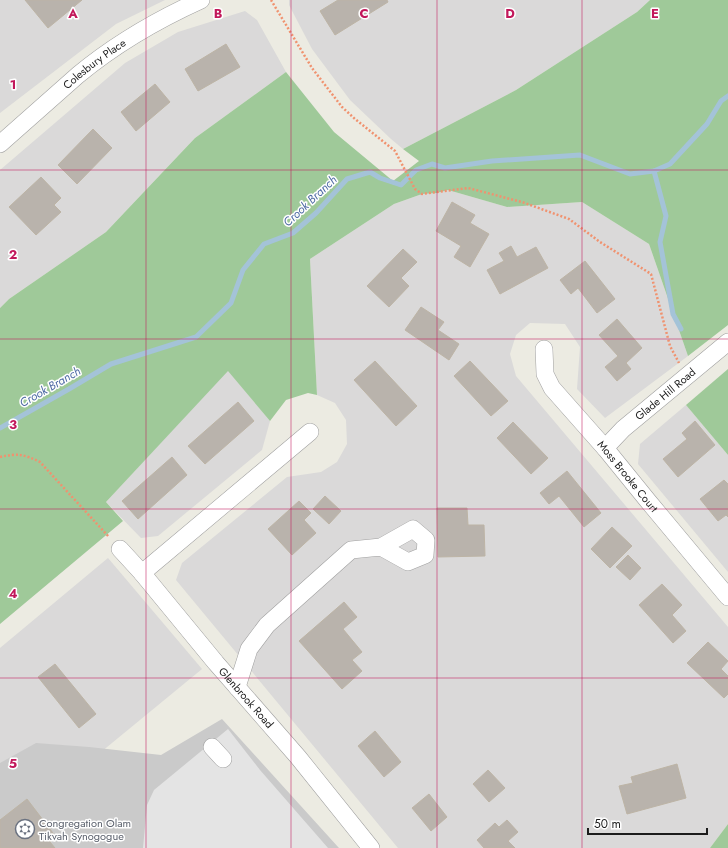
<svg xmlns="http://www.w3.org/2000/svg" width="728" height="848" font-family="Jost,sans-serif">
	<rect width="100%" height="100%" fill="#ecebe2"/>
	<g fill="#dad9d9">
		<path d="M0,0H165L116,24L0,113Z"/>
		<path d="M289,0H650L637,12L516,90L403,149L391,139L350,100L312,49L289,5Z"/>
		<path d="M245,11L257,20L286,72L195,138L106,232L9,299L0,308V170L125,63L178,32Z"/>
		<path d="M448,190L507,207L582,202L649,244L688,356L605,418L577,389L580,347L565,324L530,323L516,335L510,354L516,376L728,627V824L710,848H398L176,580L182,563L287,477L321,472L337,462L347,444L346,420L335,403L317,395L310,259L394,204L422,194L437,193Z"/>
		<path d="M228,370L270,421L262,450L158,536L141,538L106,502Z"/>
		<path d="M686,405L728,455V572L638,464L640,444Z"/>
		<path d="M108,558L202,669L0,835V648Z"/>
	</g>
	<path fill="#cacaca" d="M222,719L339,848H0V763L36,743L89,747L161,755Z"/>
	<g fill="#9fc999">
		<path d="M650,0H728V325L688,356L649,244L582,202L507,207L448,190L437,193L422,194L394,204L310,259L317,395L308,393L286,400L270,421L228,371L106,502L123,521L0,624V308L9,299L106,232L195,138L286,72L334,132L393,181L419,161L403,149L516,90L637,12Z"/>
		<path d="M728,369V455L686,405Z"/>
		<path d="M728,824V848H710Z"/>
	</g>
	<path fill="#e4e4e4" d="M228,729L260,770L328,848H143L147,805L154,790Z"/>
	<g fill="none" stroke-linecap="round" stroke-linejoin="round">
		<g stroke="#a4c3d8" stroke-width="5">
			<path d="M654,171L666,216L660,242L673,314L681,329"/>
			<path d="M0,428L69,389L111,364L196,337L231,303L243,270L264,244L293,233L316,213L347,179L370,172L380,178L401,185L416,170L432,164L445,168L492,161L580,155L630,174L654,171L670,164L707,124L721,101L728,96"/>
		</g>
	</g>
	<g fill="#b9b3ac" stroke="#bdb4a5">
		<path d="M25,0H82L48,28Z"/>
		<path d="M338,0H387L388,2L335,35L320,11Z"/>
		<path d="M226,44L240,67L198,91L185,69Z"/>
		<path d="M155,84L170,102L136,131L121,112Z"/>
		<path d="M93,129L112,148L77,184L58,165Z"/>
		<path d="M41,177L61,198L54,205L61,212L36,235L9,207Z"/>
		<path d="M452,202L475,215L470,223L489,234L470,267L454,257L461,246L436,231Z"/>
		<path d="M511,246L517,257L536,247L548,268L500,294L487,270L504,261L499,253Z"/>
		<path d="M403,249L417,262L401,278L409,286L389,307L367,286Z"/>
		<path d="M585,261L615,299L597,313L578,288L571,294L560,280Z"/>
		<path d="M421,307L444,322L438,330L459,344L449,360L405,330Z"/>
		<path d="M617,319L642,348L626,363L631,369L617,381L605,367L618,356L599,335Z"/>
		<path d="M375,361L417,406L396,426L354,380Z"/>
		<path d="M470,361L508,401L491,416L454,376Z"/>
		<path d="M238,402L254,421L205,464L188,446Z"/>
		<path d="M695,421L715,445L678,477L663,459L687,439L682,433Z"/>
		<path d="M513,422L548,458L531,474L497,438Z"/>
		<path d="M172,457L187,475L138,519L122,501Z"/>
		<path d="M567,471L601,513L584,527L559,496L549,504L540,493Z"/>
		<path d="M724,480L728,484V517L726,515L718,521L700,499Z"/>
		<path d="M325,496L341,511L329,524L313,509Z"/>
		<path d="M299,501L311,513L304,520L316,533L292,555L268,529Z"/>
		<path d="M437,508H467L468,525H484L485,556L438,557Z"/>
		<path d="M612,527L632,546L610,568L591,549Z"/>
		<path d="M628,555L641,568L630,580L616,567Z"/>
		<path d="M662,584L682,605L672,615L686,631L673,643L639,605Z"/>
		<path d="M344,602L357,617L343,629L362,652L352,660L362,671L342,689L299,641Z"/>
		<path d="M708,642L728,661L721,669L728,676V694L724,698L687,663Z"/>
		<path d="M55,664L96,714L79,728L38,677Z"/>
		<path d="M375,731L401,762L384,777L358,746Z"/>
		<path d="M677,764L686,798L627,814L619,786L633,783L631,777Z"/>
		<path d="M488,770L505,788L489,802L473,784Z"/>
		<path d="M429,794L447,817L431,831L412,808Z"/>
		<path d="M27,799L56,837L50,842L55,848H0V820Z"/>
		<path d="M507,820L518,832L508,841L515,848H484L477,840L495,823L499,827Z"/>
	</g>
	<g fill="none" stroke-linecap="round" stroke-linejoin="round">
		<defs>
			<g id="minor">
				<path id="s1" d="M0,144C26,121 52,98 78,75C113,46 159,19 201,0"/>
				<path id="s2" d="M544,349L545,374L552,388L605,448L648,501L728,597"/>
				<path id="s3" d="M605,448L623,429L728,342"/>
				<path id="s4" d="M120,549L142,573L216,663L298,757L371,848"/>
				<path d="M142,573L310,432"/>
				<path d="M237,687L249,649L267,625L351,550L381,547L408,562L425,555L426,540L413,529L381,547"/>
				<path d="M212,747L223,759"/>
			</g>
		</defs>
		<use href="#minor" stroke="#a0a0a0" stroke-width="18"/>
		<g stroke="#f0926f" stroke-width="2.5" stroke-dasharray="2 2" stroke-linecap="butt">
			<path d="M271,0L312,68L342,107L355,119L395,151L415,189L422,194L468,188L522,202L569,219L600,242L651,274L670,346L679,363"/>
			<path d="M0,457C18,453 23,454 40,462L109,537"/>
		</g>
		<use href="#minor" stroke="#fff" stroke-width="17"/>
	</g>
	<path fill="none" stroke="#c2185b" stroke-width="1" stroke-opacity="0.55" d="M146,0V848M291,0V848M437,0V848M582,0V848M0,170H728M0,339H728M0,509H728M0,678H728"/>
	<defs>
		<symbol id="synagogue-ring" viewBox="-11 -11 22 22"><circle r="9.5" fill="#fff" stroke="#6b7280" stroke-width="1.5"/><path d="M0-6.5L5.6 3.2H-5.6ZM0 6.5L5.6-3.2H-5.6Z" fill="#6b7280"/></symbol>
	</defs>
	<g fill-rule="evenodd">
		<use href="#synagogue-ring" x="14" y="818" width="22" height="22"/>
	</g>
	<g text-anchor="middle" stroke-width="3" stroke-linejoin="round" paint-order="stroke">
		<g font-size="11" fill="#1c1c1c" stroke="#fff">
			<text dy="4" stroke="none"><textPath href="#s1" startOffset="124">Colesbury Place</textPath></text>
			<text dy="4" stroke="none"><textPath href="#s3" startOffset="81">Glade Hill Road</textPath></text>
			<text dy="4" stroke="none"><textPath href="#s2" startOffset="157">Moss Brooke Court</textPath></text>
			<text dy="4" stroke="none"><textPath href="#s4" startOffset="195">Glenbrook Road</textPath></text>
		</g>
		<g font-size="11" fill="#5b616d" stroke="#fff" text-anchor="start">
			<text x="39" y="827">Congregation Olam<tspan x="39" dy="13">Tikvah Synogogue</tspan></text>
		</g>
		<g font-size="12" font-style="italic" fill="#4f6ba4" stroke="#fff">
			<text transform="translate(310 201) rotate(-43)" y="4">Crook Branch</text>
			<text transform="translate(50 387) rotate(-30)" y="4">Crook Branch</text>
		</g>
	</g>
	<g font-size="13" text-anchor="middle" font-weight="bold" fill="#c2185b" stroke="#fff" stroke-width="3" stroke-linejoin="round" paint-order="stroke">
		<text x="73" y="18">A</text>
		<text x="218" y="18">B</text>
		<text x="364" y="18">C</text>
		<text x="510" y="18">D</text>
		<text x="655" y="18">E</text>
		<text x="13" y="89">1</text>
		<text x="13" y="259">2</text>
		<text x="13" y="429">3</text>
		<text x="13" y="598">4</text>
		<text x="13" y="768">5</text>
	</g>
	<path d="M588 828v6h119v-6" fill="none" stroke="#1c1c1c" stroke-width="2"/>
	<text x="594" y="828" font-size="12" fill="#1c1c1c" stroke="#ffffff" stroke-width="3" paint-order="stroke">50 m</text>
</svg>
